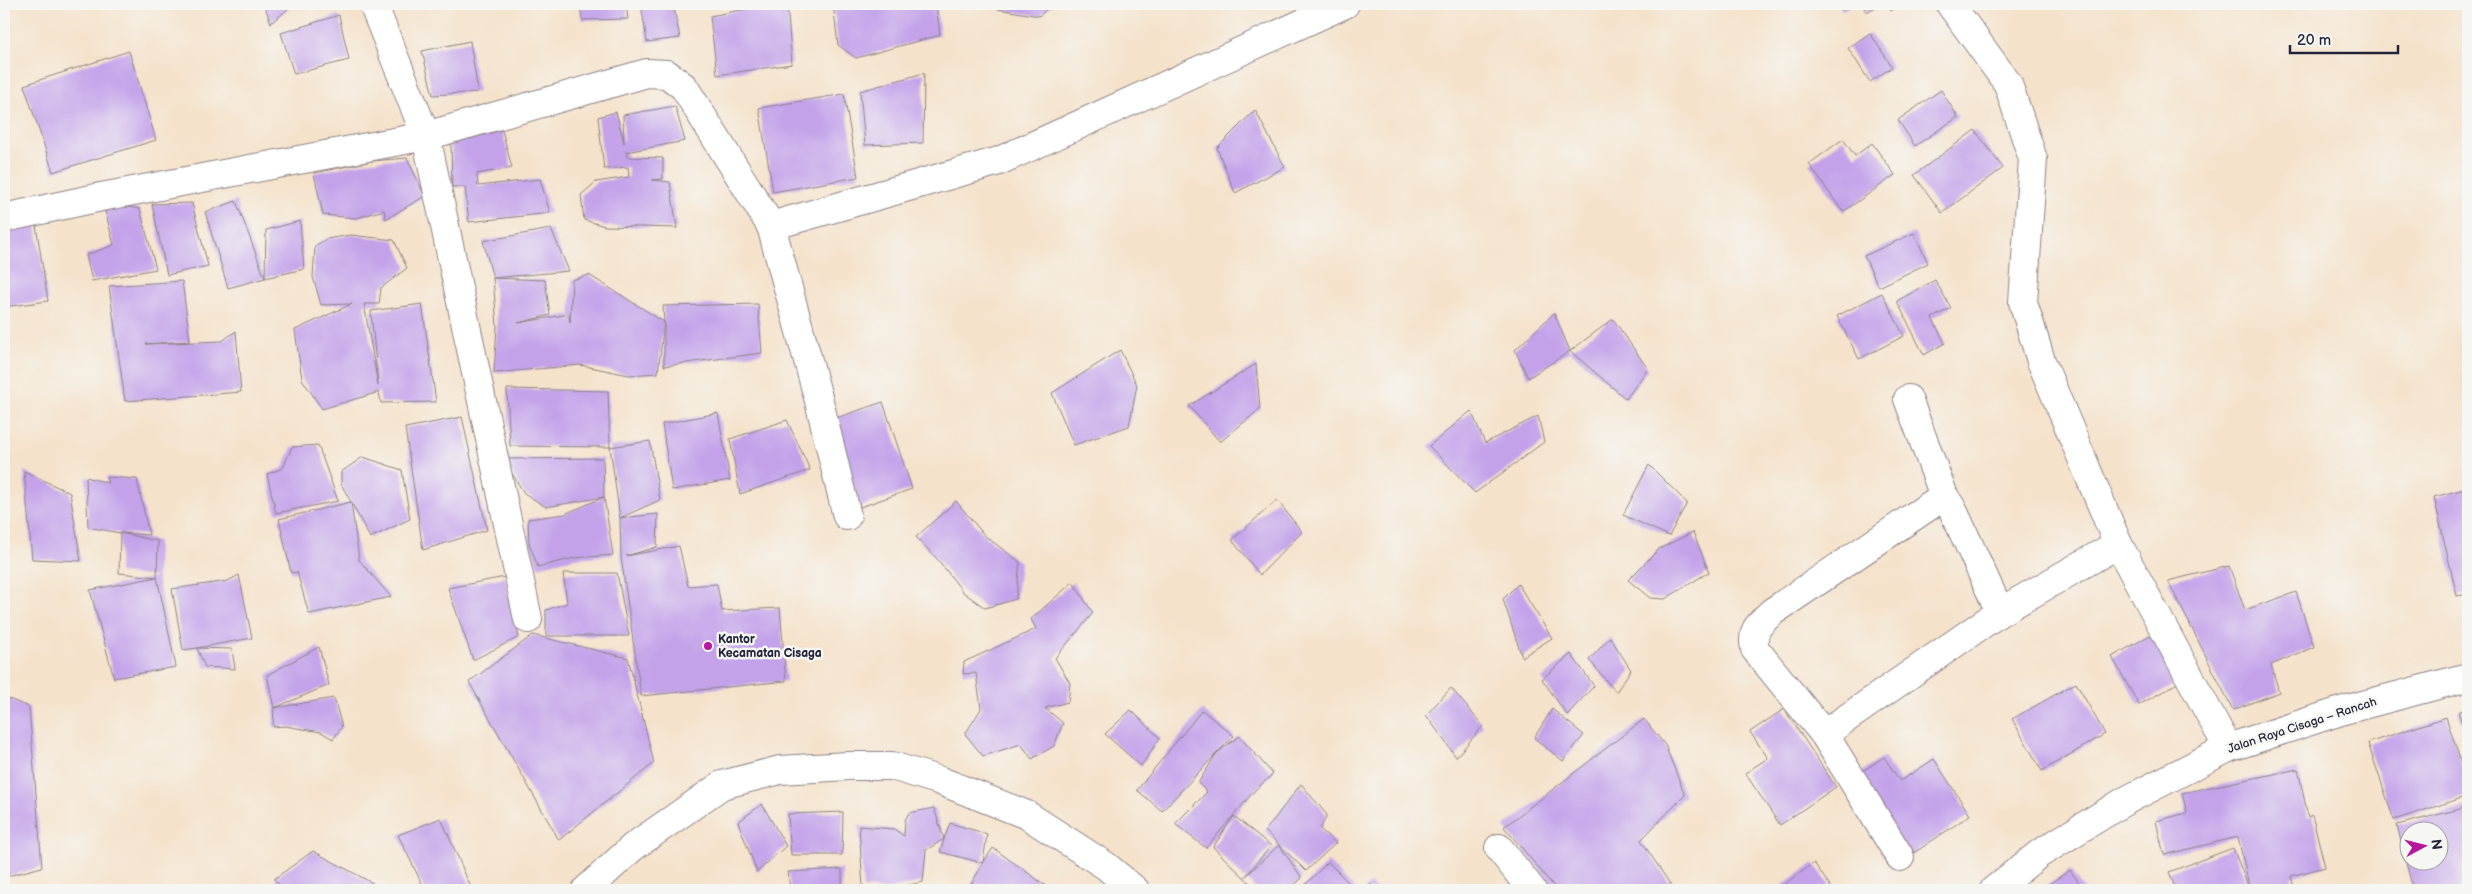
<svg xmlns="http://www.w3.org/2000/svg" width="2472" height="894" font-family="'Balsamiq Sans',sans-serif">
	<rect width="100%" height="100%" fill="#f6f6f2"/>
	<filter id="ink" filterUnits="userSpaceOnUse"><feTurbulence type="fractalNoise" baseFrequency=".02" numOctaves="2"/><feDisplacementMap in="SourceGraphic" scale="10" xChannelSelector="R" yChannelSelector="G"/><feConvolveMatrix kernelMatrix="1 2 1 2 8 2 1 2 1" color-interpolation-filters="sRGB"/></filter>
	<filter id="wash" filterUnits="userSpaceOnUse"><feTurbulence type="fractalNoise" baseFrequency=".0096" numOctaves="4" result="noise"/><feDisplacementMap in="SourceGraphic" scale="20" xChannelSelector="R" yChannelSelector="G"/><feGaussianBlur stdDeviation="1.12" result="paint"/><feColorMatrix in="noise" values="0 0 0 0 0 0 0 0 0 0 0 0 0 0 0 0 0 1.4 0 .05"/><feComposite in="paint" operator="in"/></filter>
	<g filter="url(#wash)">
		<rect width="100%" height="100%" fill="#f5e2cb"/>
		<g id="blocks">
			<g fill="#c3a2ea" fill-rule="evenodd">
				<path d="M264,4H294L271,23Z"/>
				<path d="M580,4H626L628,19L582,20Z"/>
				<path d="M641,4H673L680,38L647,42Z"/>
				<path d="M773,4H787L792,64L717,75L710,16Z"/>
				<path d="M833,4H936L940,35L856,58L838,45Z"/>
				<path d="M993,4H1053L1039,16L998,9Z"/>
				<path d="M1839,4H1854L1842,10Z"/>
				<path d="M1862,4H1877L1878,6L1866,12Z"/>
				<path d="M1886,4H1901L1891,11Z"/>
				<path d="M339,15L349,60L294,74L281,33Z"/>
				<path d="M1870,33L1892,67L1870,82L1848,48Z"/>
				<path d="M470,41L478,92L433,95L422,51Z"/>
				<path d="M129,51L156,140L53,172L24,85Z"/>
				<path d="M924,73L923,143L865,145L860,91Z"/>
				<path d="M1941,90L1958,117L1915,146L1898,120Z"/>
				<path d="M844,94L858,177L773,192L759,108Z"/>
				<path d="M675,106L685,141L626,152L627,157L663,158V179L652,180L670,182L677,228L605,226L584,220L581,195L596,182L629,177L628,167L604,169L598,117L616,112L624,143L623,115Z"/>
				<path d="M1255,110L1285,167L1235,193L1217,148Z"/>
				<path d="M502,130L512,168L477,174L478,186L540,179L550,213L469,222L465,187H452L451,144Z"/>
				<path d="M1975,130L2003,168L1942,213L1914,175Z"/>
				<path d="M1843,139L1855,156L1872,143L1895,175L1843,212L1809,164Z"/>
				<path d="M407,158L425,196L386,219L384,210L356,218L323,215L314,173L372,161Z"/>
				<path d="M236,201L265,278L228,288L205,212Z"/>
				<path d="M103,203L140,209L156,269L92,281L86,255L114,245Z"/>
				<path d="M192,203L208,266L167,275L152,204Z"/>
				<path d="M300,221L304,269L265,278L266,230Z"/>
				<path d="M36,225L48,301L4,307V231Z"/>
				<path d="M551,229L569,271L493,278L483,241Z"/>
				<path d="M1914,233L1928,263L1879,287L1864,256Z"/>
				<path d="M351,235L394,240L407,268L381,288L379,304H364L378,386L371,311L422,304L436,402L381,403L379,392L322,409L302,379L295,330L352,304L321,305L313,277L315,246L326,239Z"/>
				<path d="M589,275L664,322L663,306L758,304L762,353L664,366V322L658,373L629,375L580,365L494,373L497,326L493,278L545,280L550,315L518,323L569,314L570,323L572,280Z"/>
				<path d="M1935,280L1951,308L1932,318L1945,343L1924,355L1897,301Z"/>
				<path d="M182,281L190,341L146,344L222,341L236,331L241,392L125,401L109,286Z"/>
				<path d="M1882,293L1904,336L1859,359L1837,316Z"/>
				<path d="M1554,313L1570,351L1528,378L1515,350Z"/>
				<path d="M1613,319L1648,369L1626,399L1570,351Z"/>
				<path d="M1120,350L1137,385L1129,426L1074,445L1052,393Z"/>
				<path d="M1256,364L1260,409L1220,442L1189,406Z"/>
				<path d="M507,389L608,391L610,447L510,446Z"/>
				<path d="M883,402L912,489L860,507L830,420Z"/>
				<path d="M1471,411L1485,443L1538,416L1544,442L1475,493L1429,446Z"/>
				<path d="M718,413L730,480L672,490L662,424Z"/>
				<path d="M462,417L487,530L423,550L405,428Z"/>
				<path d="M787,420L810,470L740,494L730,439Z"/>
				<path d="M650,441L660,500L620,518L658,514L657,547L626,556L679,546L688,586L717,584L722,611L780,608L786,681L641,696L621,557L620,518L610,447Z"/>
				<path d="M318,445L338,501L276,513L267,474L283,468L292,447Z"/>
				<path d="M363,457L402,470L410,519L370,538L351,502L359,560L391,597L309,614L297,572L291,573L279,519L351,502L341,484V472Z"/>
				<path d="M603,458L604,497L613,555L574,558L538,567L529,543L528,519L565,514L604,497L546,507L524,493L503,459Z"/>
				<path d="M1649,465L1687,503L1669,536L1623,515Z"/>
				<path d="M24,471L70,493L81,561L32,559Z"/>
				<path d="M86,477L108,483L106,477L137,479L149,535L120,533L158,541L157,577L119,573L120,533L88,527Z"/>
				<path d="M2468,488V594L2457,596L2434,497Z"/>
				<path d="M1277,500L1302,532L1260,575L1232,540Z"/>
				<path d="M956,501L985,536L1020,562L1016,599L985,608L963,592L939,561L916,537Z"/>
				<path d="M1693,532L1709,572L1665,599L1650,598L1628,580L1659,549Z"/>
				<path d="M2229,566L2245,610L2296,592L2314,647L2271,665L2279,692L2233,710L2168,581Z"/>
				<path d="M563,573H617L629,636H546V610L567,603Z"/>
				<path d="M239,575L252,638L197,648L232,649L235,669L205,667L197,648L183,650L172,589L228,581Z"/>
				<path d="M157,577L176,667L114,678L90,590Z"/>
				<path d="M505,577L519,637L473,660L448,588Z"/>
				<path d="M1073,582L1093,613L1055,658L1070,683L1068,702L1045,708L1063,723L1054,746L1032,759L1021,744L983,756L965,734L981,709L976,673L963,674L964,662L1036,629L1031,619Z"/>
				<path d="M1518,584L1552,638L1522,657L1503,599Z"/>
				<path d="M2157,631L2183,680L2139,705L2112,657Z"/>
				<path d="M533,635L628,658L654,763L559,840L469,682Z"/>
				<path d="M1610,637L1631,670L1616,692L1589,660Z"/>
				<path d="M319,647L329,685L274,708L267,675Z"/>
				<path d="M1571,654L1594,686L1567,715L1542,679Z"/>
				<path d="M2076,683L2105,734L2042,771L2012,719Z"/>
				<path d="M1451,688L1483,726L1456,757L1426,715Z"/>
				<path d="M4,697L29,707L42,867L8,876L4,785Z"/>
				<path d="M334,698L342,727L333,739L321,732L285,726L273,727L274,708Z"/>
				<path d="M2468,708V740L2458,712Z"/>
				<path d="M1552,709L1584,735L1563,761L1534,738Z"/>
				<path d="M1784,709L1836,787L1780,825L1745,773L1768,758L1750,732Z"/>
				<path d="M1131,710L1160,738L1141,766L1105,734Z"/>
				<path d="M1202,710L1234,736L1217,753L1239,736L1273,774L1255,790L1206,848L1175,824L1207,792L1198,783L1217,753L1162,811L1137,790Z"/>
				<path d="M2446,717L2468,784V796L2394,820L2368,743Z"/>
				<path d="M1644,719L1665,745L1685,795L1641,840L1674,890H1557L1504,827Z"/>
				<path d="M1884,757L1900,781L1934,759L1970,815L1908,857L1855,776Z"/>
				<path d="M2298,769L2308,817L2312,815L2325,867L2291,876L2295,890H2250L2238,837L2164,855L2156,821L2187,813L2182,793Z"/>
				<path d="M1301,784L1327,815L1320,829L1336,843L1306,871L1265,831Z"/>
				<path d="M762,804L786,846L757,872L738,822Z"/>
				<path d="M2468,807V890H2413L2397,825ZM2410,832H2440V862H2410Z"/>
				<path d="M934,808L944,839L950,823L987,834L983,863L993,848L1052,890H968L983,863L940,852L944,839L926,850L923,882L886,890L863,888L859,826L894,829L904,836L905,820L909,813Z"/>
				<path d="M843,812L842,855H791L788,814Z"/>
				<path d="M1234,816L1271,846L1245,877L1279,845L1302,878L1289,890H1257L1213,847Z"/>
				<path d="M441,818L472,890H425L398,835Z"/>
				<path d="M2233,848L2248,886L2238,890H2176L2169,872Z"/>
				<path d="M313,851L376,885L381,890H284L274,879Z"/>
				<path d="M1328,862L1356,890H1300Z"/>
				<path d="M1814,863L1833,890H1776Z"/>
				<path d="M842,869V890H790L788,872Z"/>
				<path d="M2070,870L2084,890H2040Z"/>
				<path d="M1370,884L1377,890H1364Z"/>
			</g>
		</g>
	</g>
	<g filter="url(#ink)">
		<use href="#blocks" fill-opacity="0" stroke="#8c8283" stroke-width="1"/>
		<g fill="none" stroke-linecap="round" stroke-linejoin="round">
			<defs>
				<g id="minor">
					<path d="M373,4L426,136L528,619"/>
					<path d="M1950,4L2008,84L2033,159L2023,302L2041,361L2118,544L2228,748"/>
					<path d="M4,218L101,197L426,136L647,73L667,74L684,87L771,226"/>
					<path d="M1908,399L1944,496"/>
					<path d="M847,516L818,397L771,226L999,161L1345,4"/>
					<path d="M2000,612L1952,508L1944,496L1772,612C1759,624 1751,630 1755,649L1824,734L2000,612L2118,544"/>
					<path d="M1824,734L1900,857"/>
					<path d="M1499,848L1532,890"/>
				</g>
				<g id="major">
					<path d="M586,890L633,847L722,785L780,770L848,766H892L938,780L1027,815L1106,866L1135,890"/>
					<path d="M1994,890L2039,854L2125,801L2228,748L2344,710L2468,677"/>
				</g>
			</defs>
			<use href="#minor" stroke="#8c8283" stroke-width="30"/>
			<use href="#major" stroke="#8c8283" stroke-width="30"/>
			<use href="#minor" stroke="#fff" stroke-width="28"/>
			<use href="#major" stroke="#fff" stroke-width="28"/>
		</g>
	</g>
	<circle fill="#b5179e" stroke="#f6f6f2" stroke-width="2" cx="708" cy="646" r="5"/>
	<g text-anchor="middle" stroke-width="5" stroke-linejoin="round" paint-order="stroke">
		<g font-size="12" font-weight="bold" fill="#22223b" stroke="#f6f6f2" text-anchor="start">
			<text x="718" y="643">Kantor<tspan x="718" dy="14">Kecamatan Cisaga</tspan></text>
		</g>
		<g font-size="12" fill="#22223b" stroke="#f6f6f2">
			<text transform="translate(2302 725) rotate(-18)" y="4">Jalan Raya Cisaga – Rancah</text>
		</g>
	</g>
	<rect width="2472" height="894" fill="none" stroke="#f6f6f2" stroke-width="20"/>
	<g transform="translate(2424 846) rotate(83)"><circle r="24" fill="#f6f6f2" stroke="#a1a1a9"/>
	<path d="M0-4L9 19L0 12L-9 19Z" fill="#b5179e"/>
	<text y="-8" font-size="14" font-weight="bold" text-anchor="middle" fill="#22223b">N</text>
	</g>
	<path d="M2290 45v8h108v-8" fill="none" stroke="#22223b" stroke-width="2.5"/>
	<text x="2297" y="45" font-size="15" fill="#22223b" stroke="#f6f6f2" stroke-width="4" paint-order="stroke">20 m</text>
</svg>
